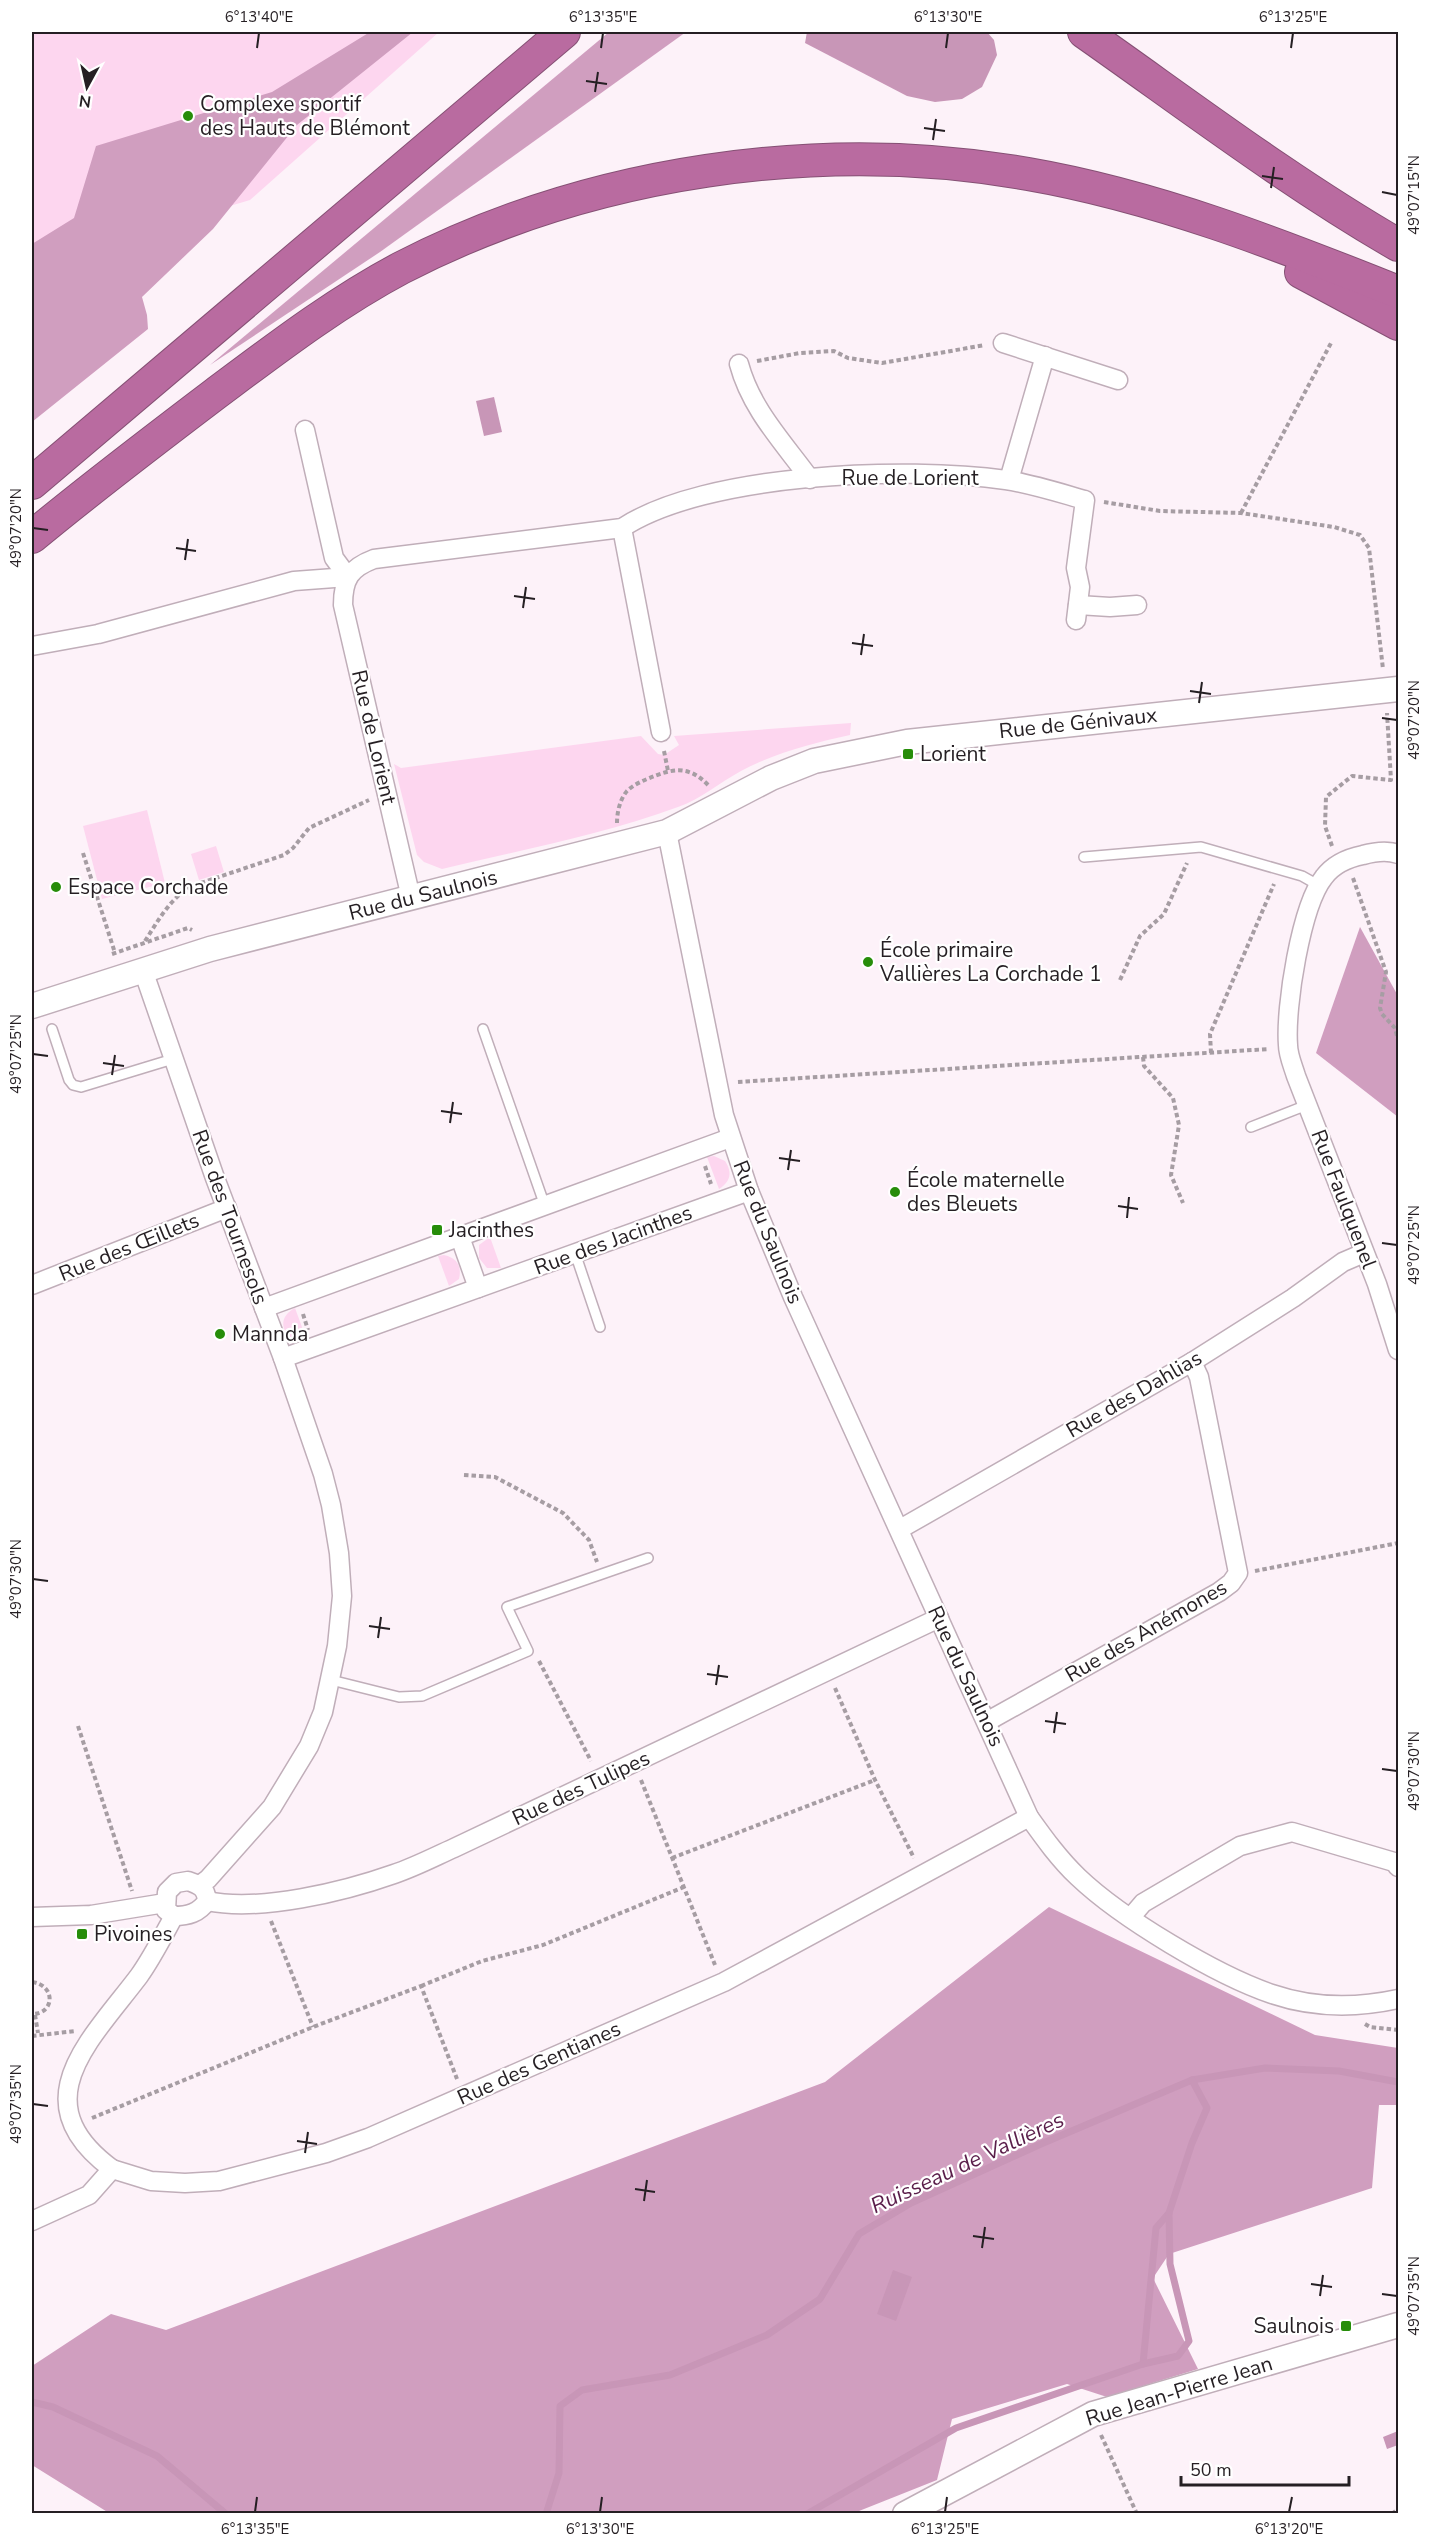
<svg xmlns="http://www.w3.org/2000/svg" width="1430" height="2545" font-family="'Nunito Sans',sans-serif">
	<rect width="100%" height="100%" fill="#fdf2f9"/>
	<g fill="#fdd6ef">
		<path d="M32,32H439L250,200L32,265Z"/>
		<path d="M851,723L850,735C813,743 775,753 741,771C719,783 701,799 678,807C602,835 521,850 442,869L424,862L417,855L394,764L401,768L641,736L658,754L664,755L679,745L674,736Z"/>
		<path d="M147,810L165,883L102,899L83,826Z"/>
		<path d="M216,846L224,872L199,880L191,854Z"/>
		<path d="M714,1156L725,1161C733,1173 730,1182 719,1189L707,1157Z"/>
		<path d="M490,1237L501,1268H487L479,1258V1245Z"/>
		<path d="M444,1255C457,1258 462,1266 459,1279L449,1286L438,1256Z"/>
		<path d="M295,1308L306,1338L300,1340L288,1336C280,1325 282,1315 295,1308Z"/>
	</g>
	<g fill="#d09ebf">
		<path d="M370,32H413L297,125L213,229L142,297L147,315L148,329L32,422V244L74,218L96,146L272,92Z"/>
		<path d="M609,32H686L380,252L210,365Z"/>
		<path d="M1360,927L1398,996V1117L1316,1053Z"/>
		<path d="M1049,1907L1315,2035L1398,2048V2105H1379L1372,2188L1169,2254L1153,2278L1198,2369L1107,2397L1067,2384L952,2419L937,2480L854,2513H109L32,2465V2366L111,2314L166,2330L825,2082Z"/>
	</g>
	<g fill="#c896b7">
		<path d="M807,32H987L994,40L997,55L982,87L962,99L935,102L907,96L805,43Z"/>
		<path d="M494,397L502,432L484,436L476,401Z"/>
		<path d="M893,2270L912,2277L896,2321L877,2314Z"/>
		<path d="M1398,2431V2445L1387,2449L1383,2437Z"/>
	</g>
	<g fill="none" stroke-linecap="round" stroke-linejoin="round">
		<g stroke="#c896b7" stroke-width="7">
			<path d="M1143,2364L1156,2228L1169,2213"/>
			<path d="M32,2402L53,2407L157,2456L226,2514"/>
			<path d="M546,2514L559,2473L560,2406L582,2390L670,2375L767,2335L820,2299L859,2234L911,2203L1041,2144L1192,2080L1265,2068L1339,2071L1398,2082"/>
			<path d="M807,2514L956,2428L1143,2364L1178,2356L1189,2341L1170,2264L1169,2213L1192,2143L1207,2108L1192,2080"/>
		</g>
		<defs>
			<g id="lane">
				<path d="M1084,857L1201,847L1302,876L1318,885"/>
				<path d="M52,1029L69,1080L73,1085L81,1087L173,1059"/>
				<path d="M483,1029L545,1206"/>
				<path d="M1251,1127L1307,1105"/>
				<path d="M575,1253L600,1327"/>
				<path d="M331,1680L399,1697L422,1696L528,1651L507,1607L648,1558"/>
			</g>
			<g id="street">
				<path d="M1003,343L1118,380"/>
				<path d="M739,364C751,409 783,442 810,479"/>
				<path d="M305,430L334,558L348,577"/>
				<path d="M1009,480L1045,356"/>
				<path d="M622,528L661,732"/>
				<path d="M1078,605L1110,607L1137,605"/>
				<path d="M32,646L98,634L294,581L348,577"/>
				<path d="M667,832L724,1115L749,1191L793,1297L1029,1817C1044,1838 1059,1859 1078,1877C1121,1918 1216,1975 1272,1994C1313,2008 1357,2008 1398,1999"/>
				<path d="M1398,854C1387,850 1374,852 1363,855C1348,858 1333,865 1324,877C1301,906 1285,1007 1288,1045C1288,1055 1293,1066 1296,1076L1377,1284L1398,1350"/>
				<path d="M411,898L343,605C343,579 350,568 374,559L622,528C705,473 907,466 1006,480C1032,484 1060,493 1085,500L1076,568L1080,587L1076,620"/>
				<path d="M143,970L215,1178L283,1358L323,1474L331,1505L339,1553L342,1596L337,1646L323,1712L309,1746L272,1807L208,1879L200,1885"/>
				<path d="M460,1237L478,1288"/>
				<path d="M32,1285L227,1208"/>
				<path d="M264,1308L730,1138"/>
				<path d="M283,1358L749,1191"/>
				<path d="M900,1529L1192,1362L1293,1298L1343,1262L1364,1253"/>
				<path d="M988,1721L1219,1592L1231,1583L1238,1573L1199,1377L1192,1362"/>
				<path d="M188,1881C200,1885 206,1888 207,1901C199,1913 188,1916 174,1916L166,1910L167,1892L176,1883Z"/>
				<path d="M207,1901C260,1912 343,1892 394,1874C415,1867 434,1857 454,1848L939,1618"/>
				<path d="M32,1917L91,1915L165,1903"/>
				<path d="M1131,1917L1143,1903L1240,1846L1292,1832L1394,1862L1398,1867"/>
				<path d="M112,2169C21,2102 90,2041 139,1976C152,1958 163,1936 174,1916"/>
				<path d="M32,2221L89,2195L112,2169L151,2181L185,2183L219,2181L326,2153L368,2138L724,1982L1029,1817"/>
			</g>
			<g id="secondary">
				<path d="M32,1006L210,949L667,832L771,778L814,761L907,742L1398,689"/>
				<path d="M905,2514L1093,2414L1398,2325"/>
			</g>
			<g id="highway">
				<path d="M1084,32C1188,105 1289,182 1398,245"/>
				<path d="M1301,272L1398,324"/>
				<path d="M32,483L564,32"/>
				<path d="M32,537C91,488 153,441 215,394C274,350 335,303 401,268C589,171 820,137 1028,174C1155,196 1278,244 1398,292"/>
			</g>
		</defs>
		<use href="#lane" stroke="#c0aeb9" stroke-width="12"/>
		<use href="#street" stroke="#c0aeb9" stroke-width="21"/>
		<use href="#secondary" stroke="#c0aeb9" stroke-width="27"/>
		<use href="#highway" stroke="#855074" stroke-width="34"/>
		<g stroke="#a69da3" stroke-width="4" stroke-dasharray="4.5 3" stroke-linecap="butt">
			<path d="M757,361L800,353L834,351L848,358L882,363L985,345"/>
			<path d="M1104,502L1160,511L1241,513L1334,527L1360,535L1369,548L1383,669"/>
			<path d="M1241,513L1331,343"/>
			<path d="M664,751L668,771"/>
			<path d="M617,823C617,812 620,799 627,791C632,786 640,782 647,779C671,769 688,764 708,785"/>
			<path d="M1332,846L1325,826L1326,797L1352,776L1391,780L1387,713"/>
			<path d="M83,853L115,953"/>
			<path d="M1353,878L1386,972L1380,1008L1382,1014L1395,1028L1398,1040"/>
			<path d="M145,941C158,921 170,898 192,886L284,855L293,848L309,828L369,800"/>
			<path d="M112,954L188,928L192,930"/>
			<path d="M1120,980L1140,936L1164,914L1187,863"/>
			<path d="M1211,1053L1210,1034L1274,884"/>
			<path d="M1143,1057L1144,1066L1173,1098L1179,1125L1171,1175L1183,1203"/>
			<path d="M738,1082L1269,1049"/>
			<path d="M705,1166L711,1184"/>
			<path d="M303,1314L308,1330"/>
			<path d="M464,1475L495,1477L563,1513L589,1540L597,1562"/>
			<path d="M1255,1571L1398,1543"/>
			<path d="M539,1661L591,1761"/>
			<path d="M835,1688L875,1780L914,1858"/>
			<path d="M78,1726L132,1891"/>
			<path d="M641,1780L715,1965"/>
			<path d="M672,1858L875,1780"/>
			<path d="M271,1921L313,2027"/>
			<path d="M32,1982C56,1985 55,2014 32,2014"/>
			<path d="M421,1986L482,1961L543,1945L684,1887"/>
			<path d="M35,2015L38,2033"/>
			<path d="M1365,2024L1370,2027L1398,2030"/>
			<path d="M32,2036L75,2031"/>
			<path d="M92,2118L313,2027L421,1986L457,2079"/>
			<path d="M1101,2435L1137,2514"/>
			<path d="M1392,2514L1398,2509"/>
		</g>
		<use href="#lane" stroke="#fff" stroke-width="9"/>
		<use href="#street" stroke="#fff" stroke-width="18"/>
		<use href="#secondary" stroke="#fff" stroke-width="24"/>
		<use href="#highway" stroke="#b96ba0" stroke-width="32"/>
	</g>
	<path fill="none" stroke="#251f23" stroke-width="2" d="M257,48L259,33M601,48L603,33M946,48L948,33M1291,48L1293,33M586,81L607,84M595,92L598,72M924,128L945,131M933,140L936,119M1262,176L1283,179M1271,188L1274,167M1382,192L1397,195M33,528L48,530M176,548L196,551M185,560L188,539M514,596L535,599M523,608L526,587M852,643L873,646M861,655L864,634M1190,691L1211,694M1199,703L1202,682M1382,718L1397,720M33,1054L48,1056M103,1063L124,1066M112,1075L115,1055M441,1111L462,1114M450,1123L453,1102M779,1158L800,1161M788,1170L791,1150M1118,1206L1138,1209M1127,1218L1129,1197M1382,1243L1397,1245M33,1579L48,1581M369,1626L390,1629M378,1638L381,1617M707,1674L728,1677M716,1685L719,1665M1045,1721L1066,1724M1054,1733L1057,1712M1382,1769L1397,1771M33,2104L48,2106M297,2141L317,2144M305,2153L308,2132M635,2189L655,2192M644,2201L647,2180M973,2236L994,2239M982,2248L985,2227M1311,2284L1332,2287M1382,2294L1397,2296M1320,2296L1323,2275M255,2512L257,2497M600,2512L602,2497M945,2512L947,2497M1289,2512L1292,2497"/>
	<g fill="#278d0a" stroke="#fff" stroke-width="2">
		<circle cx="188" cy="116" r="6"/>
		<rect x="902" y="748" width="12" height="12" rx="3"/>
		<circle cx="56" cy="887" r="6"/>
		<circle cx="868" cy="962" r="6"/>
		<circle cx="895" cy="1192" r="6"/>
		<rect x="431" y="1224" width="12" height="12" rx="3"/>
		<circle cx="220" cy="1334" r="6"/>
		<rect x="76" y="1928" width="12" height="12" rx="3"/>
		<rect x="1340" y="2320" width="12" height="12" rx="3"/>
	</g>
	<g text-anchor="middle" stroke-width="4.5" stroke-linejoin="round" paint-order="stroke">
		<g font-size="21" fill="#251f23" stroke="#fff" text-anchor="start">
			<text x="200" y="111">Complexe sportif<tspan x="200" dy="24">des Hauts de Blémont</tspan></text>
			<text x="920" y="761">Lorient</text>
			<text x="68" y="894">Espace Corchade</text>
			<text x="880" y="957">École primaire<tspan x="880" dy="24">Vallières La Corchade 1</tspan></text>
			<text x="907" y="1187">École maternelle<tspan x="907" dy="24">des Bleuets</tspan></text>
			<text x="449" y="1237">Jacinthes</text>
			<text x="232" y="1341">Mannda</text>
			<text x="94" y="1941">Pivoines</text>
			<text x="1334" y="2333" text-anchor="end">Saulnois</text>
		</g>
		<g font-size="21" fill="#251f23" stroke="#fff">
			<text x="910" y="485">Rue de Lorient</text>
			<text transform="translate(1078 723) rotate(-6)" y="7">Rue de Génivaux</text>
			<text transform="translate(374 737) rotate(77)" y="7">Rue de Lorient</text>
			<text transform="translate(423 895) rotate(-14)" y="7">Rue du Saulnois</text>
			<text transform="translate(1344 1199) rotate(69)" y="7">Rue Faulquenel</text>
			<text transform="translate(230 1217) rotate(70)" y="7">Rue des Tournesols</text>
			<text transform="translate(768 1232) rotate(68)" y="7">Rue du Saulnois</text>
			<text transform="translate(613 1240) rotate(-20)" y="7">Rue des Jacinthes</text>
			<text transform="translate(129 1247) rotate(-22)" y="7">Rue des Œillets</text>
			<text transform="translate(1134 1394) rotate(-30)" y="7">Rue des Dahlias</text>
			<text transform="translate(1146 1631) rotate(-30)" y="7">Rue des Anémones</text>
			<text transform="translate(966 1676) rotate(65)" y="7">Rue du Saulnois</text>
			<text transform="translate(581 1788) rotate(-25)" y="7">Rue des Tulipes</text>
			<text transform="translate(539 2063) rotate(-24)" y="7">Rue des Gentianes</text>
			<text transform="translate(1179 2391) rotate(-17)" y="7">Rue Jean-Pierre Jean</text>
		</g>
		<g font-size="22" font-style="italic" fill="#5a1e4a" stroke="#fff">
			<text transform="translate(967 2162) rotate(-25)" y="8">Ruisseau de Vallières</text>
		</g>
	</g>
	<rect width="1430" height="2545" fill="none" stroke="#ffffff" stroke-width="66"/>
	<g transform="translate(87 87) rotate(188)" stroke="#ffffff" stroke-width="4.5" paint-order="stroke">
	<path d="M0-4.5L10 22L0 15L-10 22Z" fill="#251f23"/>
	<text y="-9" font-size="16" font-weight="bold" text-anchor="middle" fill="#251f23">N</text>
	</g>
	<path d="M1181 2476v9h168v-9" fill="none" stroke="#251f23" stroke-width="3"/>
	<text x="1190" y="2476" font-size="18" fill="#251f23" stroke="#ffffff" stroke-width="4.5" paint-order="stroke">50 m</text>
	<rect x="33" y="33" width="1364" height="2479" fill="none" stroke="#251f23" stroke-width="2"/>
	<g font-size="15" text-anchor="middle" fill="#251f23">
		<text x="259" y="22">6°13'40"E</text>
		<text x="603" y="22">6°13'35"E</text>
		<text x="948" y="22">6°13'30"E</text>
		<text x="1293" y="22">6°13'25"E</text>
		<text transform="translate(1414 195) rotate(-90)" y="5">49°07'15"N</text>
		<text transform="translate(16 528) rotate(-90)" y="5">49°07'20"N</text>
		<text transform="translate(1414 720) rotate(-90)" y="5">49°07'20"N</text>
		<text transform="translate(16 1054) rotate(-90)" y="5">49°07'25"N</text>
		<text transform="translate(1414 1245) rotate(-90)" y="5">49°07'25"N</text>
		<text transform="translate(16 1579) rotate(-90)" y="5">49°07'30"N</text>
		<text transform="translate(1414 1771) rotate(-90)" y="5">49°07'30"N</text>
		<text transform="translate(16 2104) rotate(-90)" y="5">49°07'35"N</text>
		<text transform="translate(1414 2296) rotate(-90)" y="5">49°07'35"N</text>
		<text x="255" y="2534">6°13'35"E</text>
		<text x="600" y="2534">6°13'30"E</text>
		<text x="945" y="2534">6°13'25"E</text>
		<text x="1289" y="2534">6°13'20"E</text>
	</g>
</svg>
